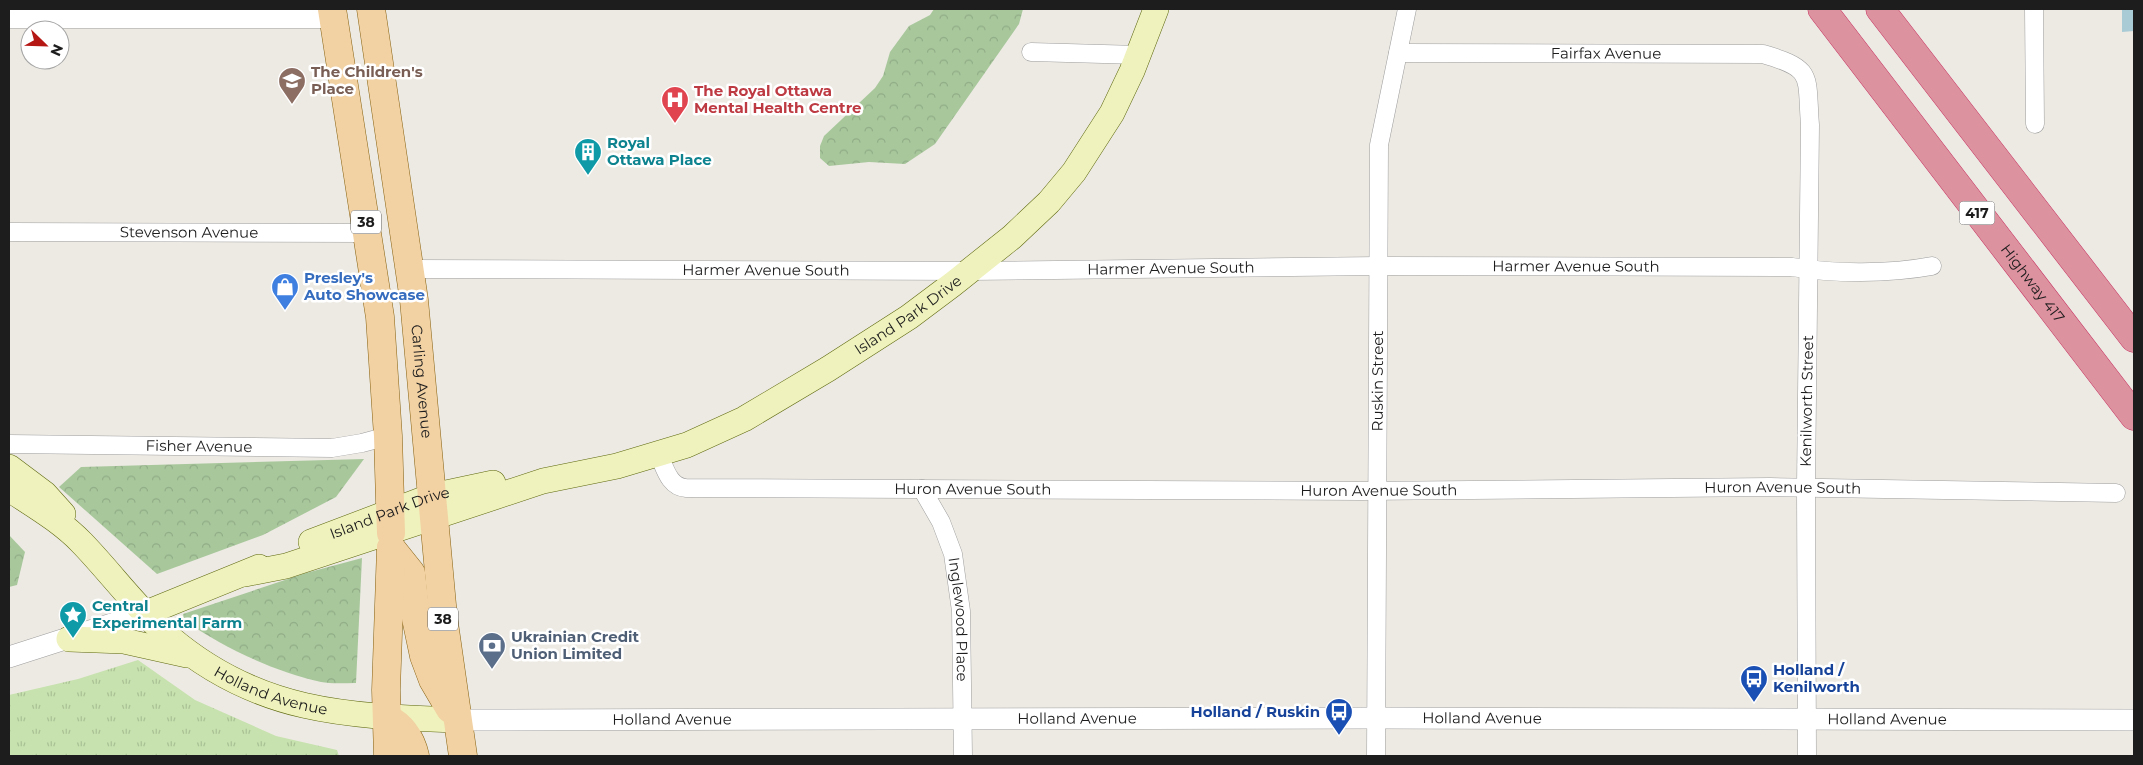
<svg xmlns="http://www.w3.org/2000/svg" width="2143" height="765" font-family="Montserrat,sans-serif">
	<defs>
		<pattern id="grass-tufts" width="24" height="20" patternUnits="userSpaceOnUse" patternTransform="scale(1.25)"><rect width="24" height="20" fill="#c7e2ae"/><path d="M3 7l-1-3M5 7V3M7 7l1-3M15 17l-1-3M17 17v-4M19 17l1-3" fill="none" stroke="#aac195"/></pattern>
		<pattern id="forest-crowns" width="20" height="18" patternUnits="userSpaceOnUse" patternTransform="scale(1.25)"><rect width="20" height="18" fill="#a8c89c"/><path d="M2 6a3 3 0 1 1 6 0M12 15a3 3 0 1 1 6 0" fill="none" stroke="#90ab86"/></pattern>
	</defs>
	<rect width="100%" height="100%" fill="#edeae3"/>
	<path fill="url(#grass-tufts)" d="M138,660L195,700L276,736L337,750L339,756H9V695L78,679Z"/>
	<g fill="url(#forest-crowns)">
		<path d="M934,9H1023L1019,24L935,144L905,164L869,162L829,166L820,158V146L824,136L875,88L883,76L890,52L909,26L930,15Z"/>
		<path d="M364,459L336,497L263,535L157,574L59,487L81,467Z"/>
		<path d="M9,535L25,552L17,585L9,587Z"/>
		<path d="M362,558L356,683C344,683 331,684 321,682C273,671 224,648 184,620L183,614L306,573Z"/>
	</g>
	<path fill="#a8cbd6" d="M2122,10H2134V31L2122,32Z"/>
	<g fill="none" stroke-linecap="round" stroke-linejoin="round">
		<defs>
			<g id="minor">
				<path d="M2034,9L2035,124"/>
				<path d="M9,19H334"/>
				<path d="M1031,52L1139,55"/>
				<path id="s1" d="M1398,53L1763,54C1815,69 1806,75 1810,125L1806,487L1807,756"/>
				<path id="s2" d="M9,232L368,233"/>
				<path id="s3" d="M410,269L968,271L1379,266L1792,267C1834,274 1889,274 1932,266"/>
				<path id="s4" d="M9,444L332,448L362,443L388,436"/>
				<path id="s5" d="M659,455C665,468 669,487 686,488L1361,491L1770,487L2116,493"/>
				<path id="s6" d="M922,489L941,522L953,554L961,611L963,756"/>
				<path id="s7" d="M1376,756L1379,145L1407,9"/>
			</g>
			<g id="tertiary">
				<path d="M9,657L146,613"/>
				<path id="s8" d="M457,720L1376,718L2134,720"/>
			</g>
			<g id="secondary">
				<path d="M9,467L45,494L63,514"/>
				<path id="s9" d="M9,489C33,505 61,521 82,543C111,573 137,609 169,637C258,713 346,716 457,720"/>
				<path id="s10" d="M311,542L432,496L493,483"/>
				<path id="s11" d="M245,574L286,566L543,481L617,466L687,445L744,419L828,369L909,317L953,284L1012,237L1049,202L1074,172L1112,113L1132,71L1156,9"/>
				<path d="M146,613L259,567"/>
				<path d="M69,639L124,641L187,655"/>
			</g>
			<g id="primary">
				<path d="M332,9L380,317L388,436L391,533"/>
				<path id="s12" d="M371,9L414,300L443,616L463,756"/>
				<path d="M391,548L411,573L416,618L424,656L433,680L450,709"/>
				<path d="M387,718C403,726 411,739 415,756"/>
				<path d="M388,756L386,690L391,548"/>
			</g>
			<g id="motorway">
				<path id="s13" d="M1822,9L2134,416"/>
				<path d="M1880,9L2134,338"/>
			</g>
		</defs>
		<use href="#minor" stroke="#9e9e9e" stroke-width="19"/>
		<use href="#tertiary" stroke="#9e9e9e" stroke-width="22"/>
		<use href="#secondary" stroke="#5d680f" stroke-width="26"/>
		<use href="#primary" stroke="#86610f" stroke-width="29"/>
		<use href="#motorway" stroke="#c63564" stroke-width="29"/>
		<use href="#minor" stroke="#fff" stroke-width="18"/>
		<use href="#tertiary" stroke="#fff" stroke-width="21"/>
		<use href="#secondary" stroke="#eff2bc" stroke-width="25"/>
		<use href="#primary" stroke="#f2d1a3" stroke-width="28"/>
		<use href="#motorway" stroke="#dd929f" stroke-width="28"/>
	</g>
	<defs>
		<symbol id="school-pin" viewBox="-11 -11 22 30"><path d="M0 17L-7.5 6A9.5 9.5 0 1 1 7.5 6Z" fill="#8d6e63" stroke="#fff"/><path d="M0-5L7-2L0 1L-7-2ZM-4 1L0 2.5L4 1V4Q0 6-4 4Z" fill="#fff"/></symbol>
		<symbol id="hospital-pin" viewBox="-11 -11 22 30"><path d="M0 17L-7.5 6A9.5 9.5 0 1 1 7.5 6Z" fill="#e0444e" stroke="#fff"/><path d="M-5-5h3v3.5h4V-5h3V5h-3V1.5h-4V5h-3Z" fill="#fff"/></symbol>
		<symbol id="building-pin" viewBox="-11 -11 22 30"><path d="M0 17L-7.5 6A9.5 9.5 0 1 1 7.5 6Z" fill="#0f9aa8" stroke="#fff"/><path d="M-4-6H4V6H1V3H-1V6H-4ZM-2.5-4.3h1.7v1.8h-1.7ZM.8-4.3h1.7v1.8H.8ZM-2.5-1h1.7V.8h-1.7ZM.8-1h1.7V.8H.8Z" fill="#fff"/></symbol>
		<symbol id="shop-pin" viewBox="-11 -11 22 30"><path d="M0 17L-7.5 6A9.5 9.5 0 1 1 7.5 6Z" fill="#3f7fe0" stroke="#fff"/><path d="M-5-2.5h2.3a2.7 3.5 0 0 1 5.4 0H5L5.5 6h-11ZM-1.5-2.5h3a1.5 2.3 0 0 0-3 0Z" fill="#fff"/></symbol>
		<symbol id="sight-pin" viewBox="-11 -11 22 30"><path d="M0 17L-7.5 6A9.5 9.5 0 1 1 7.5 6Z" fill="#0f9aa8" stroke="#fff"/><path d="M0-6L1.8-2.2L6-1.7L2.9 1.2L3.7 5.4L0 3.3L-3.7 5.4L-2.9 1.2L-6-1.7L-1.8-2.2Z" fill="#fff"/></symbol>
		<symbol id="bank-pin" viewBox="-11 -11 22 30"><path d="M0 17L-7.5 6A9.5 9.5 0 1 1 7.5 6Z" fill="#5c6f8a" stroke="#fff"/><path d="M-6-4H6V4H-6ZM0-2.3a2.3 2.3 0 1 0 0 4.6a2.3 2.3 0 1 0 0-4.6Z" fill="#fff"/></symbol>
		<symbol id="bus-pin" viewBox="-11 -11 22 30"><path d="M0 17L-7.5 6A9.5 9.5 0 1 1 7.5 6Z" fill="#1a4fb4" stroke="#fff"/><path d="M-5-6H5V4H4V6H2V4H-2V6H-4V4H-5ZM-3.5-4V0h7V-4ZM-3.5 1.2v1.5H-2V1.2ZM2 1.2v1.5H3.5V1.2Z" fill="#fff"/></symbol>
	</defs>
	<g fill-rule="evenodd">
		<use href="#school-pin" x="276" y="65" width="32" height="43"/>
		<use href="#hospital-pin" x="659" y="84" width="32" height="43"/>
		<use href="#building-pin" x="572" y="136" width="32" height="43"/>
		<use href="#shop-pin" x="269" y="271" width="32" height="43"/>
		<use href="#sight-pin" x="57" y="599" width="32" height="43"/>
		<use href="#bank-pin" x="476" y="630" width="32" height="43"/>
		<use href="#bus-pin" x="1738" y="663" width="32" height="43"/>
		<use href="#bus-pin" x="1323" y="696" width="32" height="43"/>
	</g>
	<g text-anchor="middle" stroke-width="5" stroke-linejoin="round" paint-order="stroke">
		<g fill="#fff" stroke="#616161" stroke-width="1">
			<rect x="1959.5" y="201.5" width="35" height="23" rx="4"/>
			<rect x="351" y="210.5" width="30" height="23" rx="4"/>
			<rect x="428" y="607.5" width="30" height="23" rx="4"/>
		</g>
		<g font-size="14" font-weight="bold" fill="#1d1d1d">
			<text x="1977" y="218">417</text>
			<text x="366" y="227">38</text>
			<text x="443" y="624">38</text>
		</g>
		<g font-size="15" fill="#1d1d1d" stroke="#fff">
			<text dy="5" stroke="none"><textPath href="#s1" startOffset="208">Fairfax Avenue</textPath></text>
			<text dy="5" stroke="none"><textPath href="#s2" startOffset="180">Stevenson Avenue</textPath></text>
			<text dy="5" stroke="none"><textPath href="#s3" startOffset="1166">Harmer Avenue South</textPath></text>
			<text dy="5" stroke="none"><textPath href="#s3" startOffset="761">Harmer Avenue South</textPath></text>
			<text dy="5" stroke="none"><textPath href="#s3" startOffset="356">Harmer Avenue South</textPath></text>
			<text dy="5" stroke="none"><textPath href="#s13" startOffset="346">Highway 417</textPath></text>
			<text dy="5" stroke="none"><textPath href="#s11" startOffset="718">Island Park Drive</textPath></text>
			<text dy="5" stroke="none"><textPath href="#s7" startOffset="375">Ruskin Street</textPath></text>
			<text dy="5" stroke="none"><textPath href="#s12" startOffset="376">Carling Avenue</textPath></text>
			<text transform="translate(1807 401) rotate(-89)" y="5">Kenilworth Street</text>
			<text dy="5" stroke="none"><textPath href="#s4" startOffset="190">Fisher Avenue</textPath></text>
			<text dy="5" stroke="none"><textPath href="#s5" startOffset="1142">Huron Avenue South</textPath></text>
			<text dy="5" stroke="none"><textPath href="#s5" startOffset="332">Huron Avenue South</textPath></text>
			<text dy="5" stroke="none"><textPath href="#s5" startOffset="738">Huron Avenue South</textPath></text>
			<text dy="5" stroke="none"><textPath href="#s10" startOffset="84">Island Park Drive</textPath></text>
			<text dy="5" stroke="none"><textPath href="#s6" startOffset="138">Inglewood Place</textPath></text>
			<text dy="5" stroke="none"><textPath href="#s9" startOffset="336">Holland Avenue</textPath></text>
			<text dy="5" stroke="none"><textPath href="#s8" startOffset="620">Holland Avenue</textPath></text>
			<text dy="5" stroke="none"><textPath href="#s8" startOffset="1025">Holland Avenue</textPath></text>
			<text dy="5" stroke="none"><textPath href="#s8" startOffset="215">Holland Avenue</textPath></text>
			<text dy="5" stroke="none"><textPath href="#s8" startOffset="1430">Holland Avenue</textPath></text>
		</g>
		<g font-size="15" font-weight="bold" fill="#785e54" stroke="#fff" text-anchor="start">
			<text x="311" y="77">The Children's<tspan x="311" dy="17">Place</tspan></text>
		</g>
		<g font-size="15" font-weight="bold" fill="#be3a42" stroke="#fff" text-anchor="start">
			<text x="694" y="96">The Royal Ottawa<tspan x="694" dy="17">Mental Health Centre</tspan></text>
		</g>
		<g font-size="15" font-weight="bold" fill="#0d838f" stroke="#fff" text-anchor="start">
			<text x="607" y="148">Royal<tspan x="607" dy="17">Ottawa Place</tspan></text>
			<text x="92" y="611">Central<tspan x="92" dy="17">Experimental Farm</tspan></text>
		</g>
		<g font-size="15" font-weight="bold" fill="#366cbe" stroke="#fff" text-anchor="start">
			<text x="304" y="283">Presley's<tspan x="304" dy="17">Auto Showcase</tspan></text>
		</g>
		<g font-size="15" font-weight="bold" fill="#4e5e75" stroke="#fff" text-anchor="start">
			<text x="511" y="642">Ukrainian Credit<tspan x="511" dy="17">Union Limited</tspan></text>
		</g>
		<g font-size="15" font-weight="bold" fill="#164399" stroke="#fff" text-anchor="start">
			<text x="1773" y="675">Holland /<tspan x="1773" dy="17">Kenilworth</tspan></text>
			<text x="1320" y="717" text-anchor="end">Holland / Ruskin</text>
		</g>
	</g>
	<rect width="2143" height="765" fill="none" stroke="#1d1d1d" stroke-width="20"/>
	<g transform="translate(45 45) rotate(113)"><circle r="24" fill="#ffffff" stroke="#a5a5a5"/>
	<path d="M0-4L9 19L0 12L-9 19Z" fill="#b51714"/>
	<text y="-8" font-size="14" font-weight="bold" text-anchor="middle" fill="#1d1d1d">N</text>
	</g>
</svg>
